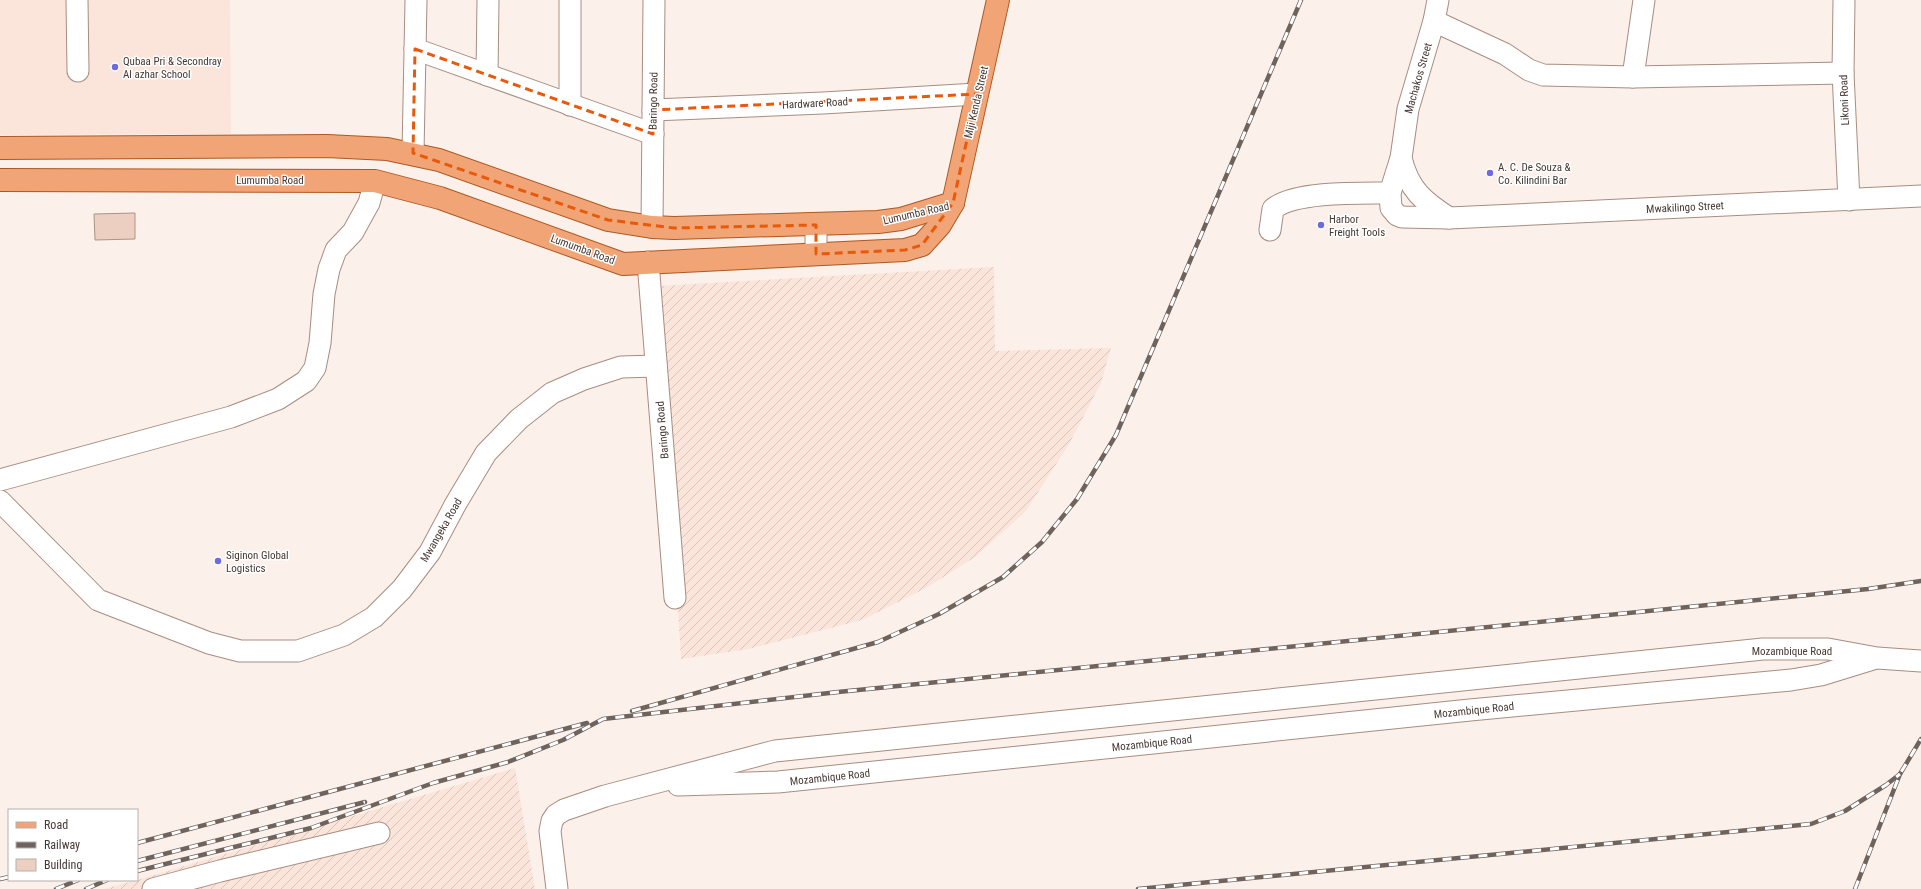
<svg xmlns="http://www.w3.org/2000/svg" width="1921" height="889" font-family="'Roboto Condensed',sans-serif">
	<defs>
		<pattern id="industrial-furrows" width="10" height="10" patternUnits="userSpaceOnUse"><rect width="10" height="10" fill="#fbe4da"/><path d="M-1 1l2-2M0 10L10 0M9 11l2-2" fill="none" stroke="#d8c4bc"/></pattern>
	</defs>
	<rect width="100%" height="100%" fill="#fcf0ea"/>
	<path fill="#fbe4da" d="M0,0H230L231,134L0,135Z"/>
	<g fill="url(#industrial-furrows)">
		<path d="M994,267L995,351L1111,348L1101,383L1069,444L1026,511L975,557L926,588L862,620L748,649L681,659L658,286Z"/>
		<path d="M515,768L535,889H104L137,880Z"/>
	</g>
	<path fill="#edcfc2" stroke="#ad9285" d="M135,213V239L95,240L94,214Z"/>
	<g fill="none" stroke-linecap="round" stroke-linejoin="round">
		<defs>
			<g id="minor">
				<path d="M77,0L78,71"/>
				<path d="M1438,0L1434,21L1408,109L1401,158L1390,193L1391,208L1397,215L1402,217L1449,218L1921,196"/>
				<path d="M1844,0L1843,73L1849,200"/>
				<path d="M1434,21L1505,54L1529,70L1543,75L1633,77L1644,0"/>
				<path d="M415,49L653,134"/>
				<path d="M487,75L488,0"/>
				<path d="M1633,77L1843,73"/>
				<path d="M570,105V0"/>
				<path d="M653,110L823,103L977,94"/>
				<path d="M413,153L416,0"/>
				<path d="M1401,158C1409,190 1423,201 1449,218"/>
				<path d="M816,225V254"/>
				<path d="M652,227L654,0"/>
				<path d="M1270,230L1273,209C1294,191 1361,193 1390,193"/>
				<path d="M648,262L675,598"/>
				<path d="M0,480L231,417L278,399L306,381L315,368L320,343L324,294L329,269L336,250L353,232L364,212L369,203L375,181"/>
				<path d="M0,501L98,600L209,643L240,651H298L344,635L374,617L402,589L430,552L455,505L486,453L519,419L552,393L584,379L621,367L656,366"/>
				<path d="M678,785L778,782L1470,710L1791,680L1821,675L1873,659"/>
				<path d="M153,889L220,871L379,833"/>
				<path d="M557,889L550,831L552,821L556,815L564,810L605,796L775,751L1763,649H1828L1877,658L1921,661"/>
			</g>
			<g id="major">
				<path d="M0,148L327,146L387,149L439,160L608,220L652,227L674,228L878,222L901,219L953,203"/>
				<path d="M0,180L375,181L440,198L623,264L905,250L922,245L940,225L953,203L998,0"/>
			</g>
		</defs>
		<use href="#minor" stroke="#a88d80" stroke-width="23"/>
		<use href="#major" stroke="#ae5722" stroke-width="24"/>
		<use href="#minor" stroke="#fff" stroke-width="21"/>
		<use href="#major" stroke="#f1a475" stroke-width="22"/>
		<defs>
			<g id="rail">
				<path d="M632,711L878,642L939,614L1003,577L1042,542L1077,499L1116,435L1301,0"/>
				<path d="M137,843L587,723"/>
				<path d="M137,861L365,802"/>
				<path d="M137,871L311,828L433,783L508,762L563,740L603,719L838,692L1868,589L1921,581"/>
				<path d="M0,879L9,877"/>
				<path d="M56,889L78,880"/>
				<path d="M86,889L107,880"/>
				<path d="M1138,889L1811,824L1845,811L1886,785L1900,774"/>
				<path d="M1855,889L1900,774L1921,739"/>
			</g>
		</defs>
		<use href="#rail" stroke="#6f635e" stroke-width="4.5"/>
		<use href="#rail" stroke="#fff" stroke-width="3" stroke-dasharray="9" stroke-linecap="butt"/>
	</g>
	<path fill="none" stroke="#e8590c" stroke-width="3" stroke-dasharray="8 5" stroke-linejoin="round" d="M415,49L653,134V110L977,94L953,203L922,245L905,250L816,254V225L674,228L608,220L413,153Z"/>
	<g fill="#6e6ae4" stroke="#fff" stroke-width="1.5">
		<circle cx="115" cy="67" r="4"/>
		<circle cx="1490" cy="173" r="4"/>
		<circle cx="1321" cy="225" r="4"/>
		<circle cx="218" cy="561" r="4"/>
	</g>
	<g text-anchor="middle" stroke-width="3" stroke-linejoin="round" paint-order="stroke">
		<g font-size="11" fill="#453934" stroke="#fff" text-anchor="start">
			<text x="123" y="65">Qubaa Pri &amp; Secondray<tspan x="123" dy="13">Al azhar School</tspan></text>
			<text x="1498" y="171">A. C. De Souza &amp;<tspan x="1498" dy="13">Co. Kilindini Bar</tspan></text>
			<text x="1329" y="223">Harbor<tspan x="1329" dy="13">Freight Tools</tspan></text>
			<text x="226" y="559">Siginon Global<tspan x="226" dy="13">Logistics</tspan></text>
		</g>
		<g font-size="11" fill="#453934" stroke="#fff">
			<text transform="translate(1418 78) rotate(-74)" y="4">Machakos Street</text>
			<text transform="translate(1844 100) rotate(-92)" y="4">Likoni Road</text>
			<text transform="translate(653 101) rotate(-89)" y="4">Baringo Road</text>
			<text transform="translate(976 102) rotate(-77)" y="4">Miji Kenda Street</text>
			<text transform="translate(815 103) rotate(-3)" y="4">Hardware Road</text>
			<text x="270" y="184">Lumumba Road</text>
			<text transform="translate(1685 207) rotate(-3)" y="4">Mwakilingo Street</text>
			<text transform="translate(916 213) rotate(-13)" y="4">Lumumba Road</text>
			<text transform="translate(583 249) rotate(20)" y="4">Lumumba Road</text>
			<text transform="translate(662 430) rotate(-95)" y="4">Baringo Road</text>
			<text transform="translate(441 530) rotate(-60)" y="4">Mwangeka Road</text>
			<text x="1792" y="655">Mozambique Road</text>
			<text transform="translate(1474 710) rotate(-6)" y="4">Mozambique Road</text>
			<text transform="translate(1152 743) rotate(-6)" y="4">Mozambique Road</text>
			<text transform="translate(830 777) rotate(-6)" y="4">Mozambique Road</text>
		</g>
	</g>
	<rect x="8" y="809" width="130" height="72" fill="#ffffff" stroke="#b5b0ae"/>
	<rect x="16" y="822" width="20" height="6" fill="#f1a475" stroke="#b5b0ae"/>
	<text x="44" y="829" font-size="12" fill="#453934">Road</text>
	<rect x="16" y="842" width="20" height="6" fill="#6f635e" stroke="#b5b0ae"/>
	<text x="44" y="849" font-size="12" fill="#453934">Railway</text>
	<rect x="16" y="859" width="20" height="12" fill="#edcfc2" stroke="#b5b0ae"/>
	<text x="44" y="869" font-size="12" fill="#453934">Building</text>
</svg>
